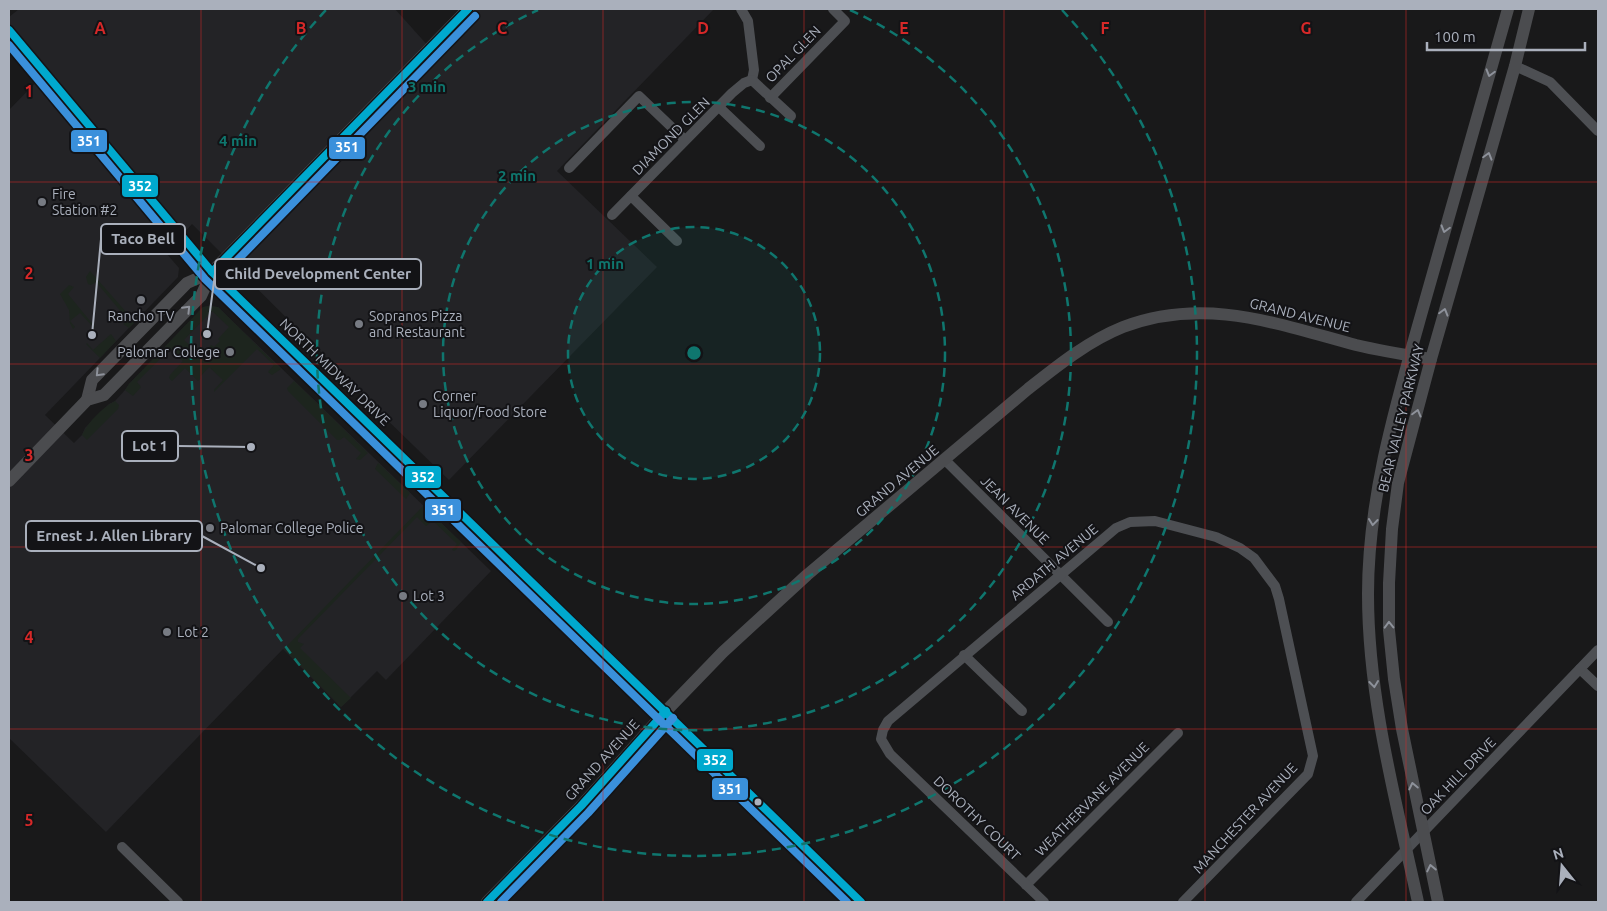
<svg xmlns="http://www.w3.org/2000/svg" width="1607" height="911" font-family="Ubuntu,sans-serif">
	<rect width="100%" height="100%" fill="#19191a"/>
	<path fill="#232326" d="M19,9H395L430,48L468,9H714L557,171L657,267L449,480L346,380L347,378L192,224L166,253L179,268L178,277L45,415L74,443L82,435L85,428L109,404L115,401L125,390L129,384L203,307L209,306L218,307L491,571L386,680L377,671L341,707L283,649L106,832L9,738V110L45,73L9,30V17Z"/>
	<g fill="#1d251e" fill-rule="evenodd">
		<path d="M90,271L135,322L129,328L123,324L128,320L96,282L91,285L88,284L86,277Z"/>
		<path d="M69,285L74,287L68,294L95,327L94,328L80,313L70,321L75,327L73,329L70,323L69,310L60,294Z"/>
		<path d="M209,306L218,307L281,369L272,375L268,372L274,365L257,349L214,392V390L223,380L209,367L200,377L201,378L198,381L185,368L172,381L169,378L170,375L183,361L170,349L137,382L141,387L133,396L125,390L129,384L203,307ZM212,311L229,327L218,339L220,341L214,347L211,345L201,356L184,340Z"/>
		<path d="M111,334L116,341L100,358L86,344L87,343L93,350Z"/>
		<path d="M294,381L368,453L360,460L356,459L361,453L344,437L340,440H337L288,391L287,388Z"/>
		<path d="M115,401L119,405L118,409L87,440L82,435C88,422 103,407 115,401Z"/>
		<path d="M378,463L410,493L406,499L375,469Z"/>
		<path d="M423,506L461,542L456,550L454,551L452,550L457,544L433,521L426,526L417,517L298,639V642L304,644L300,648L351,698L341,707L284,649Z"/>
	</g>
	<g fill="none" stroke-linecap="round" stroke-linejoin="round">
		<g stroke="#4d4f53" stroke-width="10">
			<path d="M741,9L748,21L754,70L752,80"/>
			<path d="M9,30L212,272L861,902"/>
			<path d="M1515,66L1550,82L1598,131"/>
			<path d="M752,80L791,116"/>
			<path d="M770,98L845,21L833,9"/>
			<path d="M719,107L760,146"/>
			<path d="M569,168L639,96L685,140"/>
			<path d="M631,196L677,241"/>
			<path d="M612,215L732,93L744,83L752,80"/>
			<path d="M945,460L1108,622"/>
			<path d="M964,655L1022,711"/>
			<path d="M1580,669L1598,686"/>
			<path d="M122,847L178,902"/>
			<path d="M1026,885L1178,733"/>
			<path d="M1044,902L890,754L881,739L883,730L888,721L1116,528L1130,522L1155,521L1216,537L1240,548L1254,558L1275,586L1279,599L1313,756L1308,774L1183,902"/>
			<path d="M1356,902L1598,650"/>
		</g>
		<g stroke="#4b4c4f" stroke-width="12">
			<path d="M87,400L92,380L187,283L212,272"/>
			<path d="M9,481L87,400L104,395L201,296L212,272L468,9"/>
			<path d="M487,902L581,806L666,711L723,652L807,575L1028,389C1057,366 1088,341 1123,327C1205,296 1277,324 1356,345C1381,351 1406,355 1431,359"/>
			<path d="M1418,902C1396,801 1368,699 1368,594C1368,494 1398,397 1425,301C1453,204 1480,106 1508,9"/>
			<path d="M1438,902L1402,729L1394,679L1389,630V583L1392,529L1398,483L1431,359L1515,66L1529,9"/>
		</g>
		<defs>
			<g id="bus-1">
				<path d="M9,30L212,272L861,902"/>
				<path d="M212,272L468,9"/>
				<path d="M487,902L581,806L666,711"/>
			</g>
			<g id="bus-2">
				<path d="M9,45L205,279L847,902"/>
				<path d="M219,279L475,16"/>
				<path d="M501,902L588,813L673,718"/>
			</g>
		</defs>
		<use href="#bus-1" stroke="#131316" stroke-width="11"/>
		<use href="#bus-2" stroke="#131316" stroke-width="11"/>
		<use href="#bus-1" stroke="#00a9ce" stroke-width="8"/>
		<use href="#bus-2" stroke="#3a90db" stroke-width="8"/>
	</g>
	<defs><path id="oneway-chevron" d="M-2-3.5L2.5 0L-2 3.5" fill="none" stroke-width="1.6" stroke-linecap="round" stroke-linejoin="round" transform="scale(1.25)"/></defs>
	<g stroke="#8e929b">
		<use href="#oneway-chevron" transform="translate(1490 73) rotate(106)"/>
		<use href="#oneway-chevron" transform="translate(1488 156) rotate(-74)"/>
		<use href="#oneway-chevron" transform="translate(1445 229) rotate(106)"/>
		<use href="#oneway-chevron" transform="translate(187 309) rotate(-46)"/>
		<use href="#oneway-chevron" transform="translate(1444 312) rotate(-74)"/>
		<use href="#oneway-chevron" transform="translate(99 373) rotate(134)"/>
		<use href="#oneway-chevron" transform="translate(1417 413) rotate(-75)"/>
		<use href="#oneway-chevron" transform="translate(1373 522) rotate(97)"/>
		<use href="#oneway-chevron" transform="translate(1389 625) rotate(-91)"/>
		<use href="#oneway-chevron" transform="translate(1374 684) rotate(83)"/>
		<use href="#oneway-chevron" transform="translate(1413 786) rotate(-102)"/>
		<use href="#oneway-chevron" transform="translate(1431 868) rotate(-102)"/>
	</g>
	<path fill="none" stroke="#d62828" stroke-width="1" stroke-opacity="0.55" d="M201,9V902M402,9V902M603,9V902M804,9V902M1004,9V902M1205,9V902M1406,9V902M9,182H1598M9,364H1598M9,547H1598M9,729H1598"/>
	<circle cx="694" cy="353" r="126" fill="#0f766e" fill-opacity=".12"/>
	<g fill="none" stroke="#0f766e" stroke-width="2.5" stroke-dasharray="9 6">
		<circle cx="694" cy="353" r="126"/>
		<circle cx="694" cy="353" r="251"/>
		<path d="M850 10A377 377 0 1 1 538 10"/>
		<path d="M1062 10A503 503 0 1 1 326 10"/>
	</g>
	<g fill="#777b83" stroke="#131316" stroke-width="2">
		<circle cx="42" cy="202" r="5"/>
		<circle cx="141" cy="300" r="5"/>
		<circle cx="359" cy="324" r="5"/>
		<circle cx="230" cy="352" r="5"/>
		<circle cx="423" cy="404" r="5"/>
		<circle cx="210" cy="528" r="5"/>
		<circle cx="403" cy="596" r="5"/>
		<circle cx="167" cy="632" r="5"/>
	</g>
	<circle fill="#aab0bc" stroke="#131316" stroke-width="2" cx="758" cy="802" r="4.5"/>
	<g text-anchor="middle" stroke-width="4" stroke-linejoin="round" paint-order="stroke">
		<g font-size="14" fill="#aab0bc" stroke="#131316">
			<text transform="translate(793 54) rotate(-46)" y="5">OPAL GLEN</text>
			<text transform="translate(671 136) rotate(-45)" y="5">DIAMOND GLEN</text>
			<text transform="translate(1300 315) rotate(14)" y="5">GRAND AVENUE</text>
			<text transform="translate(335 372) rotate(44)" y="5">NORTH MIDWAY DRIVE</text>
			<text transform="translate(1401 418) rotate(-76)" y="5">BEAR VALLEY PARKWAY</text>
			<text transform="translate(897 481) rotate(-40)" y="5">GRAND AVENUE</text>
			<text transform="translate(1015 510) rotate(45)" y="5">JEAN AVENUE</text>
			<text transform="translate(1054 562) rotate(-40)" y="5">ARDATH AVENUE</text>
			<text transform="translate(602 760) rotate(-48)" y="5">GRAND AVENUE</text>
			<text transform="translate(1458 776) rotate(-46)" y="5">OAK HILL DRIVE</text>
			<text transform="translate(1092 799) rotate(-45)" y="5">WEATHERVANE AVENUE</text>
			<text transform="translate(977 818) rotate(44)" y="5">DOROTHY COURT</text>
			<text transform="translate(1245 818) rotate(-47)" y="5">MANCHESTER AVENUE</text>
		</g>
		<g font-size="14" fill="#aab0bc" stroke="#131316" text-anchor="start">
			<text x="52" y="199">Fire<tspan x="52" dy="16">Station #2</tspan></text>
			<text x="141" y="321" text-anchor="middle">Rancho TV</text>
			<text x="369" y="321">Sopranos Pizza<tspan x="369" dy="16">and Restaurant</tspan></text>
			<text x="220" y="357" text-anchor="end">Palomar College</text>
			<text x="433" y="401">Corner<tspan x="433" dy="16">Liquor/Food Store</tspan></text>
			<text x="220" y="533">Palomar College Police</text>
			<text x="413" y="601">Lot 3</text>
			<text x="177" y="637">Lot 2</text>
		</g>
	</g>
	<g font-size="16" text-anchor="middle" font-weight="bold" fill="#d62828" stroke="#131316" stroke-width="4" stroke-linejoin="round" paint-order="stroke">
		<text x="100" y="34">A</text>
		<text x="301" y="34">B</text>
		<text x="502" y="34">C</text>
		<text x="703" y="34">D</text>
		<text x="904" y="34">E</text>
		<text x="1105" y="34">F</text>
		<text x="1306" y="34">G</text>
		<text x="29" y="97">1</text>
		<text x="29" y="279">2</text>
		<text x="29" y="461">3</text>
		<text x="29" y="643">4</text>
		<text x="29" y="826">5</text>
	</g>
	<circle cx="694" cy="353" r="8" fill="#0f766e" stroke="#131316" stroke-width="2.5"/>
	<g font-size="15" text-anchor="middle" font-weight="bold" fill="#0f766e" stroke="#131316" stroke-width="4" stroke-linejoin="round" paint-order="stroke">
		<text x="427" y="92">3 min</text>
		<text x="238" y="146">4 min</text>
		<text x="517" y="181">2 min</text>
		<text x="605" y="269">1 min</text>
	</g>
	<path fill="none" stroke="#aab0bc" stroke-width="2" d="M92 335L101 239M207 334L215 274M251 447L178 446M261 568L202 536"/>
	<g fill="#aab0bc" stroke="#131316" stroke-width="2">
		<circle cx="92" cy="335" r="5"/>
		<circle cx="207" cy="334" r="5"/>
		<circle cx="251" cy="447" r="5"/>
		<circle cx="261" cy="568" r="5"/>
	</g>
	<g fill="#131316" stroke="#aab0bc" stroke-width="2">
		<rect x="101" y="224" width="84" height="30" rx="5"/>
		<rect x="215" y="259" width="206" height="30" rx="5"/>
		<rect x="122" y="431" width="56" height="30" rx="5"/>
		<rect x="26" y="521" width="176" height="30" rx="5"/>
	</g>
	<g font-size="15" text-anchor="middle" font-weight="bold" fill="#aab0bc">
		<text x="143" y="244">Taco Bell</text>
		<text x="318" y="279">Child Development Center</text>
		<text x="150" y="451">Lot 1</text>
		<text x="114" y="541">Ernest J. Allen Library</text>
	</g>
	<g stroke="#131316" stroke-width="2">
		<rect x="70" y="129" width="38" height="24" rx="5" fill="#3a90db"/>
		<rect x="328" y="136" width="38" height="24" rx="5" fill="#3a90db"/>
		<rect x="121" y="174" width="38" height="24" rx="5" fill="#00a9ce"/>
		<rect x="404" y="465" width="38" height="24" rx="5" fill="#00a9ce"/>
		<rect x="424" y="498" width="38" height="24" rx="5" fill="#3a90db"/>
		<rect x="696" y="748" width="38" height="24" rx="5" fill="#00a9ce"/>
		<rect x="711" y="777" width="38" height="24" rx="5" fill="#3a90db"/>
	</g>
	<g font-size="14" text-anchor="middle" font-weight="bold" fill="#fff">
		<text x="89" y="146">351</text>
		<text x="347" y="152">351</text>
		<text x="140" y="191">352</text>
		<text x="423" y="482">352</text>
		<text x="443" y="515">351</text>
		<text x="715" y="765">352</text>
		<text x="730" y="794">351</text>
	</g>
	<rect width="1607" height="911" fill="none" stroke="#aab0bc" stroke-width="20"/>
	<g transform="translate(1562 866) rotate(343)" stroke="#131316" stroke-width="4" paint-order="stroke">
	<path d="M0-4L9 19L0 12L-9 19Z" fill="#aab0bc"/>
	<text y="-8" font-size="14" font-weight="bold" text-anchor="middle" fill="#aab0bc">N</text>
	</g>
	<path d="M1427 42v8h158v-8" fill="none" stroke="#aab0bc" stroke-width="2.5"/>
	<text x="1434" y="42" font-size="15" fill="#aab0bc" stroke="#131316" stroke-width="4" paint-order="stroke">100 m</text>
</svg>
